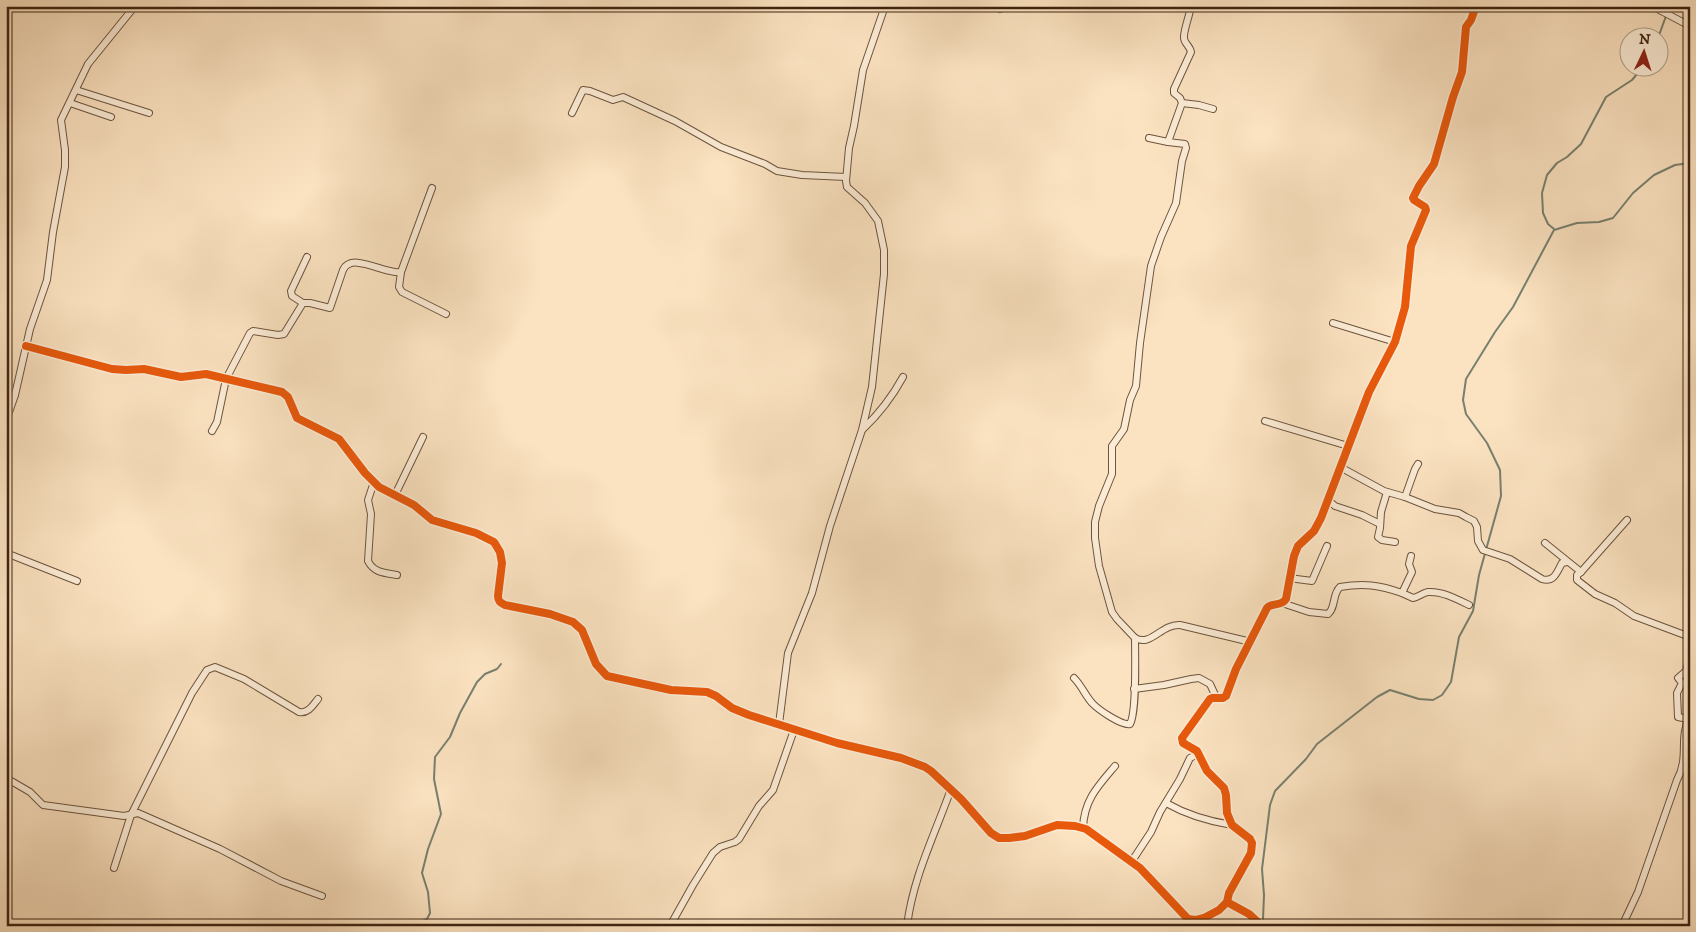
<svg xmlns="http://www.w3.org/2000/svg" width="1696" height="932" font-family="'IM FELL DW Pica',serif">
	<rect width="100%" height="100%" fill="#fbe2c0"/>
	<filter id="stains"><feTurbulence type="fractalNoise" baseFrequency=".004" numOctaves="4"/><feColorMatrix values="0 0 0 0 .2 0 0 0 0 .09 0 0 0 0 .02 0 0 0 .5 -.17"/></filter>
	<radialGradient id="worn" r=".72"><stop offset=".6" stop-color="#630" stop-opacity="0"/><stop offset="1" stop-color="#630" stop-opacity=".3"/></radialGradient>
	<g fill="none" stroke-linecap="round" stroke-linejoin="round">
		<g stroke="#78806f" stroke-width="2">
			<path d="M1658,38L1666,16"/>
			<path d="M1554,229L1548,224L1543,213L1542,193L1547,175L1557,163L1567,157L1581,144L1606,97L1632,80L1642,68"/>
			<path d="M1262,924L1263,919L1264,895L1262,869L1270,805L1275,791L1306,759L1317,744L1377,697L1390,690L1419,699L1433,700L1442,695L1451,682L1459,637L1473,611L1479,575L1501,496L1500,470L1487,443L1466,414L1463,400L1466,379L1495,332L1513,307L1554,230L1577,223L1599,222L1613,218L1633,193L1654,175L1675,165L1690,163"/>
			<path d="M412,926L427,919L430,913L428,892L422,873L428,849L441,814L434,779L435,757L450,737L460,713L477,682L485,674L497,669L501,664"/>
		</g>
		<defs>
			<g id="minor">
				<path d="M1191,6C1190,14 1183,32 1184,38C1184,43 1190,46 1191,52L1174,89V93L1180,98L1182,103L1168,142L1185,144L1186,148L1182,161L1176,203L1161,237L1151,266L1140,343L1136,386L1130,400L1124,429L1112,446V474L1099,506L1095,522V538L1099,566L1112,612L1117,619L1135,638C1151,647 1161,624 1180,625L1251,642"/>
				<path d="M1652,6L1690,26"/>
				<path d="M1000,9L1005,6"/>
				<path d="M76,90L149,113"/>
				<path d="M70,103L111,117"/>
				<path d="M1182,103L1199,105L1213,109"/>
				<path d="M572,113L583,90L590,91L613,100L623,97L675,121L721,147L765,164L777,171L802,175L846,177"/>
				<path d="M1149,138L1168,142"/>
				<path d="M401,272L399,287L402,292L446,314"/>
				<path d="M303,303L292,296L291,291L307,257"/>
				<path d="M1333,323L1395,342"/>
				<path d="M26,346L112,369L126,370L144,369L181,377L206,374L282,392L288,397L297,418L339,439L365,473L379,487L414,505L432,520L476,533L494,542L500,552L502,563L498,596C498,601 500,603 505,605L550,614L573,622L582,630L596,664L607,676L671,690L707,692L716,696L732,708L749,715L837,743L901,758L925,767L931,771L961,799L991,833L999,838H1009L1025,836L1057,825L1075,826L1086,829L1140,868L1188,919L1196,920L1204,918L1219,910L1227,902L1249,914L1262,926"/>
				<path d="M6,401L15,395L30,329L47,280L53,232L65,167V150L61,120L88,64L135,6"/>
				<path d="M6,421L15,395"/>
				<path d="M1265,421L1348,446"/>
				<path d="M863,429C879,414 892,397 903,377"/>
				<path d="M212,431L217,422L226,379L250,333L253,331L278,335L284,334L303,303H310L330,308L343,270C352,251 385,275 401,272L432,188"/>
				<path d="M1340,467L1384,491L1405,497L1435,509L1459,513L1466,517L1474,521L1477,527L1478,541L1483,550L1510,559L1542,579C1554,583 1557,572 1562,563L1567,562"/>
				<path d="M374,482L368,500L371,514L368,561C374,573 385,573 397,575"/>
				<path d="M1387,492L1381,512L1380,528L1378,537L1382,540L1395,542"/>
				<path d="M395,495L423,437"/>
				<path d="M1405,497L1415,469L1418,464"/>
				<path d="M1328,500L1335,506L1362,515L1380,524"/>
				<path d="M1545,543L1581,572L1577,575V580L1595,594L1615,603L1634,616L1690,637"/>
				<path d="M6,553L77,581"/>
				<path d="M1411,556L1409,564L1412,572L1402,593L1413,598C1419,597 1422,593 1428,592C1442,591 1457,599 1469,605"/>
				<path d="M1581,572L1627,520"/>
				<path d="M1289,578L1312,581L1327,546"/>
				<path d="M1282,603L1309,612L1328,614C1336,608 1332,594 1340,587C1364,583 1379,585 1402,593"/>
				<path d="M1074,678C1082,686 1086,697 1093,704C1099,710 1122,726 1130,724C1137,712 1135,654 1135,638"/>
				<path d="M1134,689L1164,685L1191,679L1199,678L1210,684L1216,697"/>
				<path d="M1688,719L1678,717L1677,693L1682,683L1678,678L1686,671L1690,655"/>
				<path d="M779,724L788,653L812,593L830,526L862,430L872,387L884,274V250L878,221L865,203L847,187L846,181L849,148L854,126L863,70L885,6"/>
				<path d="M6,778L30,792L43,805L124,816L138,813L220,849L281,881L322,896"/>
				<path d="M1166,803C1187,815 1207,821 1232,825"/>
				<path d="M1083,828C1084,800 1098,786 1115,766"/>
				<path d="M1132,861L1151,832L1160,812L1180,779L1190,758L1198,754"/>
				<path d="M114,868L131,815L192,693L207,670L215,667L244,679L299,712C308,714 313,705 318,699"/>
				<path d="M1227,902L1229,893L1251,853L1252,843L1250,839L1232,825L1227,813L1226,795L1224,788L1207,771L1197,751L1183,743L1182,738L1210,699L1212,698H1223L1226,696L1236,669L1267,608C1272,602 1281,607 1286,599L1294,556L1298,546L1314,531L1321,518L1369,392L1395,342L1405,307L1411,246L1426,210L1425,207L1414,200L1413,198L1419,186L1434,164L1453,97L1462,72L1466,27L1471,20L1476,6"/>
				<path d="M670,926L693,885L713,853L720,847L735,842L739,839L759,806L773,790L794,730"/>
				<path d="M907,926C913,877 935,834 951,789"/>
				<path d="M1181,926L1188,919"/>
				<path d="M1622,926L1638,892L1677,780C1690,756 1678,739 1690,716"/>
			</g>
		</defs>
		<use href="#minor" stroke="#6c543d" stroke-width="8"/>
		<use href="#minor" stroke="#fcecd6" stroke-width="6"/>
		<defs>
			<g id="cycleway">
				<path d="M26,346L112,369L126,370L144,369L181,377L206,374L282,392L288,397L297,418L339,439L365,473L379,487L414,505L432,520L476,533L494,542L500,552L502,563L498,596C498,601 500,603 505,605L550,614L573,622L582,630L596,664L607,676L671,690L707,692L716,696L732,708L749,715L837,743L901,758L925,767L931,771L961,799L991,833L999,838H1009L1025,836L1057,825L1075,826L1086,829L1140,868L1188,919L1196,920L1204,918L1219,910L1227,902L1249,914L1262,926"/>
				<path d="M1227,902L1229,893L1251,853L1252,843L1250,839L1232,825L1227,813L1226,795L1224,788L1207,771L1197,751L1183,743L1182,738L1210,699L1212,698H1223L1226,696L1236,669L1267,608C1272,602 1281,607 1286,599L1294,556L1298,546L1314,531L1321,518L1369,392L1395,342L1405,307L1411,246L1426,210L1425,207L1414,200L1413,198L1419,186L1434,164L1453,97L1462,72L1466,27L1471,20L1476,6"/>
			</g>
		</defs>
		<use href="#cycleway" stroke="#fcecd6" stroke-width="11"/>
		<use href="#cycleway" stroke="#e8590c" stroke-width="8"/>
	</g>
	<rect width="1696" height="932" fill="none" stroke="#fbe2c0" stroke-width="25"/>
	<rect x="8" y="8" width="1681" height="917" fill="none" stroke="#3d2411" stroke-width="2.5"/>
	<rect x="12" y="12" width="1671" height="907" fill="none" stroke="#3d2411"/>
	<g transform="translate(1644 52) rotate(4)"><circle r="24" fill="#fcecd6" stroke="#b09c87"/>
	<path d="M0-4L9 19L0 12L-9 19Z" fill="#8f2418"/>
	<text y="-8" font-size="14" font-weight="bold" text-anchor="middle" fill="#3d2411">N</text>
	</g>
	<rect width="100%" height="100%" filter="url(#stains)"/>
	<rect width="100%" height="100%" fill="url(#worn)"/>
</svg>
